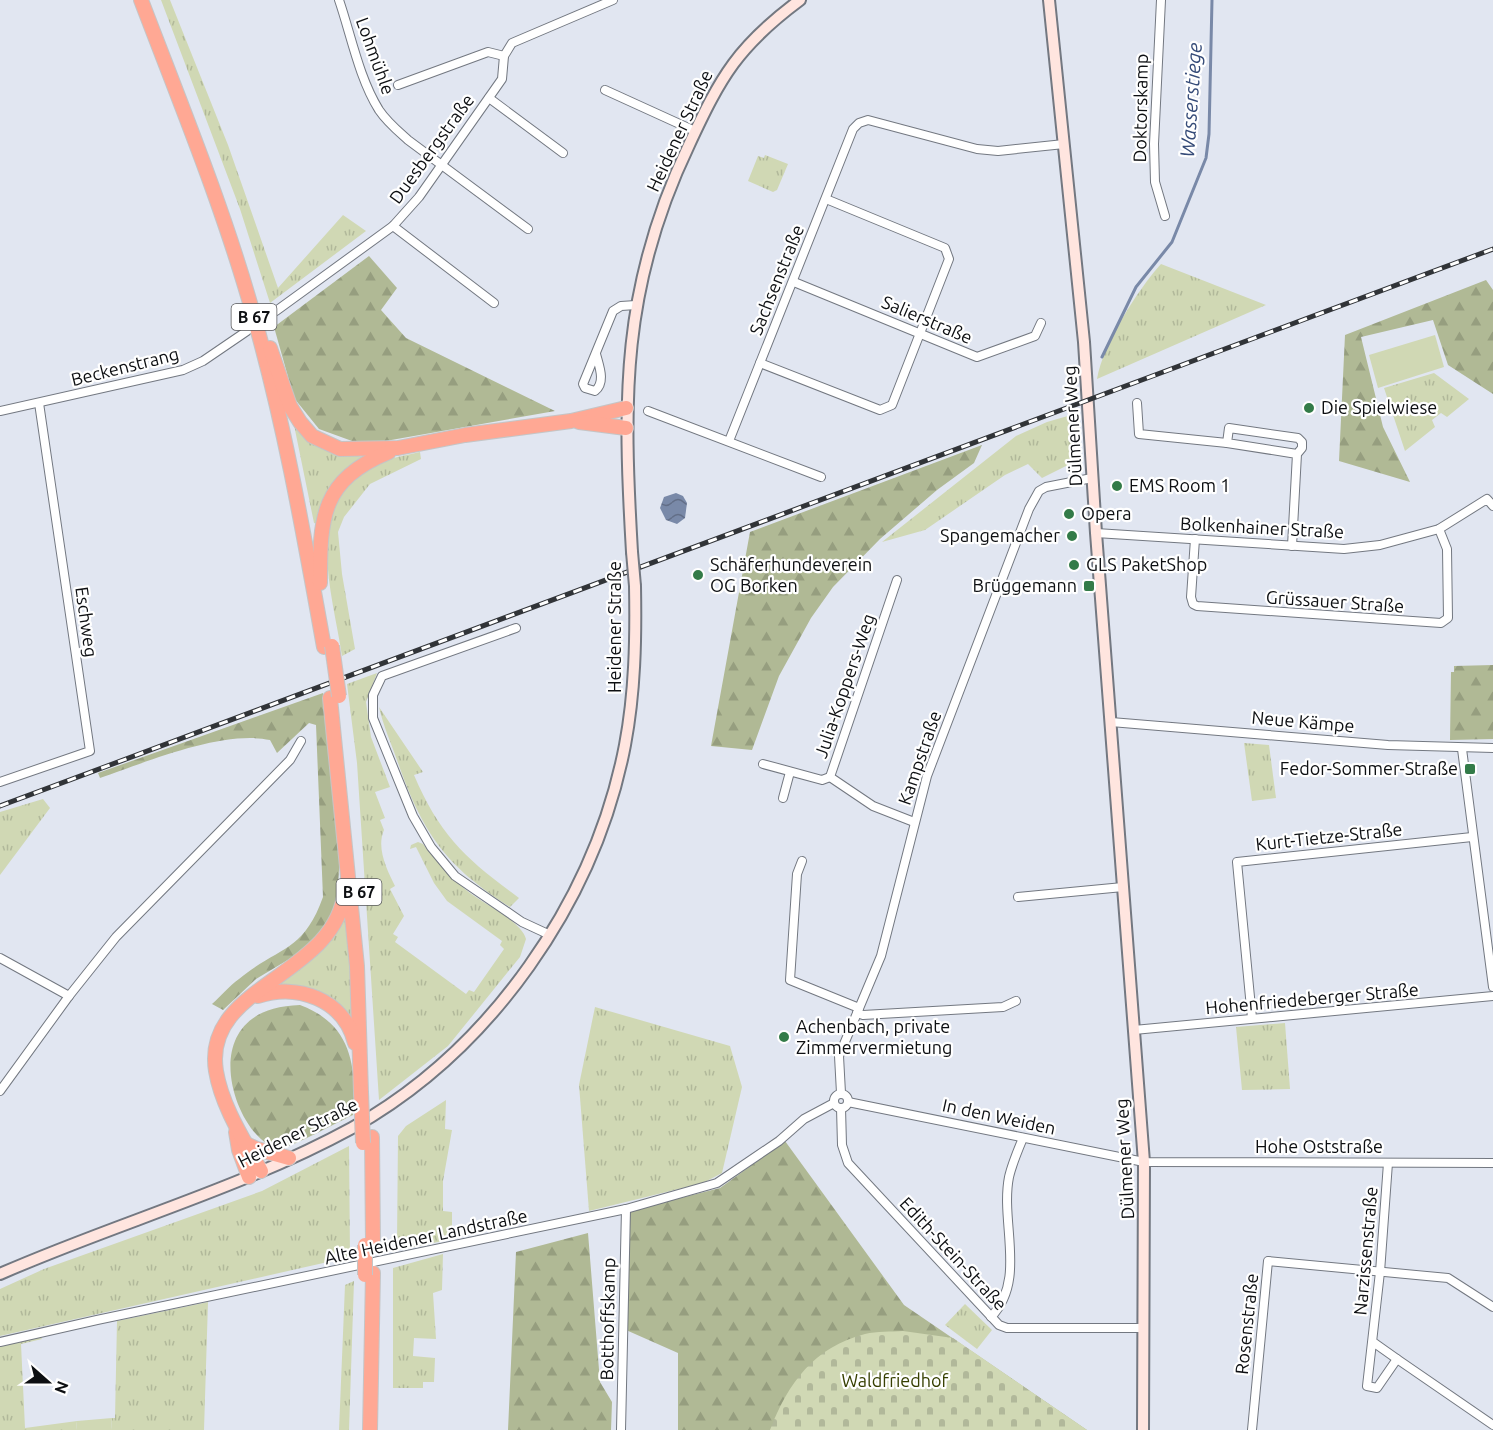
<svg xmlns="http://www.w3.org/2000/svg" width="1493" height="1430" font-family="Ubuntu,sans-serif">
	<defs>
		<pattern id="grass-tufts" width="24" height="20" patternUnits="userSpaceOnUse" patternTransform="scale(1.5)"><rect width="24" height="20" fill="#d0d8b4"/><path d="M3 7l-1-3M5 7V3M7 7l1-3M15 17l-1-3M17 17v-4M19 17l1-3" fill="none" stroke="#b1b89a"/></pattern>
		<pattern id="forest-firs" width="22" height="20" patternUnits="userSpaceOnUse" patternTransform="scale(1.5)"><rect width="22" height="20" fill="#b0b995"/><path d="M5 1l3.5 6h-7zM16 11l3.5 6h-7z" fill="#969e7f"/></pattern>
		<pattern id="cemetery-stones" width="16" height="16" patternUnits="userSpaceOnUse" patternTransform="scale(1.5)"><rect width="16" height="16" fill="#d0d8b4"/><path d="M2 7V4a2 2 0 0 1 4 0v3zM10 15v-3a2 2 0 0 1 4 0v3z" fill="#b1b89a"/></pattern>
		<pattern id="water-waves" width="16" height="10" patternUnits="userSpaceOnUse" patternTransform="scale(1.5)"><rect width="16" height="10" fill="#7989a8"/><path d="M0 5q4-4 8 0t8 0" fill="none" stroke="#626e87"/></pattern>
	</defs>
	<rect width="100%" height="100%" fill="#e1e6f1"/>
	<g fill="url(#grass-tufts)">
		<path d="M161,0H170L228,145L278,288L343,215L366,231L270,303L240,209Z"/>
		<path d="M765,155L788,164L777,190L773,192L748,181L758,156L764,158Z"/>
		<path d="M1161,264L1266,305L1097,379C1102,346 1138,289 1161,264Z"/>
		<path d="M1434,373L1469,399L1447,417L1441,413L1432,420L1435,427L1405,451L1384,388Z"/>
		<path d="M1078,413L1080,455L1078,460L1042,478L1028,464L1005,475L925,530L882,542L1016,436L1047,422Z"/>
		<path d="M294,425L347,454L364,457L317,524L314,523Z"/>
		<path d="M420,452L421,459L370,484L344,517L338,532L342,574L355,649L342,656C333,595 303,508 367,468C382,459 403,456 420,452Z"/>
		<path d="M377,673L366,702L371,737L390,787L375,792L385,818L380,820L384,830C376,848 387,870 395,886L390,889L404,916L393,934L398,937L395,942L466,994L469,990L474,992L504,949L500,945L502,941L447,901L434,883L416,847L410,849L411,845L418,842L423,844C436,860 449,876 465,889C481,903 521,920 526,939L520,957L448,1046L379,1100L357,763L347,684Z"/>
		<path d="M379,707L423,772L414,775C440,836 466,859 519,898L510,907C445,866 422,832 397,760C391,743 383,725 379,707Z"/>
		<path d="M1244,743L1269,745L1276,798L1252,801Z"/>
		<path d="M43,799L50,808L0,875V812Z"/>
		<path d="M347,910L354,1019L270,987C303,967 335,949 347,910Z"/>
		<path d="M595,1007L730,1046L742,1087L722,1173L703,1183L589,1211L579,1085Z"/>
		<path d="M1285,1023L1290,1089L1242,1090L1236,1027Z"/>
		<path d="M446,1100L445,1129L452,1130L443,1181V1211L452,1212V1239L405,1249V1242H397L398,1136L406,1126Z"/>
		<path d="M349,1146L350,1257L0,1336V1289L44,1269L262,1191Z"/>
		<path d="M443,1254L442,1290L433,1293L436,1339L414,1338L413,1356L435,1358L434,1382H423V1388H393V1268Z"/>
		<path d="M354,1281L349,1430H339L345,1285Z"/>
		<path d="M208,1302L204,1430H111L112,1418H115L117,1321Z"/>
		<path d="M965,1304L992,1330L977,1349L945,1325Z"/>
		<path d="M40,1336L42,1339L21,1344L25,1428L77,1421L76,1430H0V1346Z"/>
	</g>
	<g fill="url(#forest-firs)">
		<path d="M369,256L397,288L381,310L406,338L555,411L363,445L319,429L294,398L274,327Z"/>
		<path d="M1486,280L1493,290V394L1448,365L1433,320L1361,337L1383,427L1410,482L1339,461L1345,335Z"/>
		<path d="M982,445L974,463L937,490L880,539L833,587L811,618L779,676L752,750L711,746L750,532Z"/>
		<path d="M1493,665V739L1450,740L1451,672H1454V666Z"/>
		<path d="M323,693L340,855L337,900L328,922L306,949L256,979L223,1010L212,1004C221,996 229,986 239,979C279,946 303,953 323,897L316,725L309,723L277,753L270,740C223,730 146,762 100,778L98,773Z"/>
		<path d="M300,1005C351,1024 357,1065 353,1115C340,1121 292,1147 282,1148C241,1152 182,1008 300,1005Z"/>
		<path d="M785,1141L904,1305L1087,1430H678V1353L626,1330L629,1211L720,1188Z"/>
		<path d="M588,1233L600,1382L612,1402L611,1430H508L516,1252Z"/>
	</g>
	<path fill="url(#cemetery-stones)" d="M903,1331L953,1338L1087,1430H770C788,1383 814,1347 865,1334C877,1331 891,1332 903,1331Z"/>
	<g fill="#d0d8b4">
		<path d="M1435,335L1444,367L1378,388L1369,355Z"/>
		<path d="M112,1418L111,1430H76L77,1421Z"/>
	</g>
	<path fill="url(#water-waves)" d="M676,493L683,496L687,503L685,518L677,524L666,520L660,508L664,497Z"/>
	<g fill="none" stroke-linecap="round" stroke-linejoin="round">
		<path stroke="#7989a8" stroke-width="3" d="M1102,357L1136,287L1172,242L1206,158L1209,134L1212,0"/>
		<path stroke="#c1c6d0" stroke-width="8" stroke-dasharray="8 4" stroke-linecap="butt" d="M255,326L276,311"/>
		<defs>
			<g id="street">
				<path d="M339,0C351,35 359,78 379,110C387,122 398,131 408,140L528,229"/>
				<path d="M1161,0L1154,144L1155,182L1165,216"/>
				<path d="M398,85L488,52L504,56"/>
				<path d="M605,90L695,131"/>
				<path d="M489,98L563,153"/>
				<path d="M393,226L494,303"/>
				<path d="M794,282L977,357L1035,336L1041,323"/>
				<path d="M276,311L393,226L419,197L502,79L504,56L512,43L613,0"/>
				<path d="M596,354C599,366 606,382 595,391L585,388L583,384L613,311L621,306L636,305"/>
				<path d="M760,363L880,410L892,405L949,259L945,248L826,199"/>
				<path d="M1137,403L1139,434L1227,443"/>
				<path d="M0,411L183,370L203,361L247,331"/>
				<path d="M648,411L821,477"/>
				<path d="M729,441L853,129L859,123L868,120L977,149L998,151L1064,144"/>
				<path d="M1096,533L1344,549L1380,545L1439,529L1487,499L1493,506"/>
				<path d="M1195,539L1191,597L1193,604L1197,606L1441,623L1448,618L1447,549L1439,529"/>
				<path d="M1292,546L1297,454L1302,448V442L1298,438L1229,428L1227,443L1297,454"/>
				<path d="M897,580L830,777L873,806L914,822"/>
				<path d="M516,628L382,676L373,695V718L413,816L431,847L455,876L522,922L550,935"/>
				<path d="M1111,722L1388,745L1493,748"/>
				<path d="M1462,749L1493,987"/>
				<path d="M763,764L822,780L830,777"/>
				<path d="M0,782L90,751L39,403"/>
				<path d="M783,798L790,772"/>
				<path d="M802,861L797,874L790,980L859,1008"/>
				<path d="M1018,897L1123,887"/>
				<path d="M0,958L69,996"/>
				<path d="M857,1013L863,1015L1003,1007L1016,1001"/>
				<path d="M1252,1018L1237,862L1472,837"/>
				<path d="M1134,1030L1493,996"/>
				<path d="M0,1091L69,996L116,937L290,760L301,741"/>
				<path d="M841,1093L839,1056L881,956L927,776L1029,509L1039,491L1046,487L1092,478"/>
				<circle cx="841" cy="1101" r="7"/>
				<path d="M848,1102L1144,1162L1493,1163"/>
				<path d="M841,1108L842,1145L848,1163L999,1325L1007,1328H1144"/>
				<path d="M991,1317C1027,1280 1000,1223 1009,1177C1012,1164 1018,1150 1023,1138"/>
				<path d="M0,1342L97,1320L626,1209L717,1183L779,1141L804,1119L834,1103"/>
				<path d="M1373,1342L1397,1359L1377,1388L1367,1386L1380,1272L1388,1163"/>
				<path d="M1397,1359L1493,1425"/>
				<path d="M621,1430L626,1209"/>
				<path d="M1252,1430L1268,1261L1448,1278L1493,1307"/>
			</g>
			<g id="secondary">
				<path d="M1049,0L1084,342L1096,533L1144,1162L1143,1430"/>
				<path d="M632,552C623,399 621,287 689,145C721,76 738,46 800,0"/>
				<path d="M0,1274C116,1223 240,1189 352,1128C491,1050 595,901 625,745C635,692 636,639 635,586"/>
			</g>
			<g id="highway">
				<path d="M141,0C181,105 224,209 254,317C285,426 304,536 324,647"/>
				<path d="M270,348L290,406L300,422L312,436L340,449L398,448L465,435L571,421L626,408"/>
				<path d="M579,422L626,428"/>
				<path d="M320,583C320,517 321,480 389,452"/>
				<path d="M330,698L357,966L361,1092"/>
				<path d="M258,996C297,983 344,999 355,1043"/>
				<path d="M236,1132L239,1150L249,1177"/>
				<path d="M372,1137L373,1244"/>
				<path d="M246,1144L257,1149L289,1158"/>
				<path d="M261,1171C244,1140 222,1107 216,1071C202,984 336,978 345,890"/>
				<path d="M370,1430L373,1273"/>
			</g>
		</defs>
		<use href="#street" stroke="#737881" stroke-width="10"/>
		<use href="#secondary" stroke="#737881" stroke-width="14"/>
		<use href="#highway" stroke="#c5c5c6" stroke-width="16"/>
		<use href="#street" stroke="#fff" stroke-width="8"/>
		<use href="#secondary" stroke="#ffe5df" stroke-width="10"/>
		<use href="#highway" stroke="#ffa894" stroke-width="14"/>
		<defs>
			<path id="rail" d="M0,806L1493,249"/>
		</defs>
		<use href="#rail" stroke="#313438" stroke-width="5"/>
		<use href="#rail" stroke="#fff" stroke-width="3" stroke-dasharray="9" stroke-linecap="butt"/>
		<defs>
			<path id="secondary-bridge" d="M632,552L635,586"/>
			<g id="highway-bridge">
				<path d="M332,646L339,696"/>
				<path d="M361,1092L363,1143"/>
				<path d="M365,1245V1275"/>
			</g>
		</defs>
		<use href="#secondary-bridge" stroke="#737881" stroke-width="14" stroke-linecap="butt"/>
		<use href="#highway-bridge" stroke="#c5c5c6" stroke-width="16" stroke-linecap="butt"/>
		<use href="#secondary-bridge" stroke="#ffe5df" stroke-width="10"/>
		<use href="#highway-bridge" stroke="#ffa894" stroke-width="14"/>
	</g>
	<g fill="#337b48" stroke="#fff" stroke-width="2">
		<circle cx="1309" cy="408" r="6"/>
		<circle cx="1117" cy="486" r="6"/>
		<circle cx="1069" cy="514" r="6"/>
		<circle cx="1072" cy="536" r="6"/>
		<circle cx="1074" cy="565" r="6"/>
		<circle cx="698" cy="575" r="6"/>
		<rect x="1083" y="580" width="12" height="12" rx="3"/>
		<rect x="1464" y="763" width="12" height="12" rx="3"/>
		<circle cx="784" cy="1037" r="6"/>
	</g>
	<g text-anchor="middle" stroke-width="4.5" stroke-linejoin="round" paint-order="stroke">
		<g fill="#fff" stroke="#565759" stroke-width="1.5">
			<rect x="231.5" y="304" width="45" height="26" rx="4.5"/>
			<rect x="336.5" y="879" width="45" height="26" rx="4.5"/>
		</g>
		<g font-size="16" font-weight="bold" fill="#0d0f12">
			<text x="254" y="323">B 67</text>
			<text x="359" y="898">B 67</text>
		</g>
		<g font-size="18" fill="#0d0f12" stroke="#fff">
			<text transform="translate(375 56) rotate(70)" y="6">Lohmühle</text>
			<text transform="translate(1141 108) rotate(-89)" y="6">Doktorskamp</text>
			<text transform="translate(680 131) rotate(-65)" y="6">Heidener Straße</text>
			<text transform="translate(432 149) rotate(-54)" y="6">Duesbergstraße</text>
			<text transform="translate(777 280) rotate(-68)" y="6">Sachsenstraße</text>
			<text transform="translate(927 320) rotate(23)" y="6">Salierstraße</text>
			<text transform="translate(125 367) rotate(-14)" y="6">Beckenstrang</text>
			<text transform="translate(1073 426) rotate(-93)" y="6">Dülmener Weg</text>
			<text transform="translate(1262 528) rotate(3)" y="6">Bolkenhainer Straße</text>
			<text transform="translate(1335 602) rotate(4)" y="6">Grüssauer Straße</text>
			<text transform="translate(86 622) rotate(82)" y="6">Eschweg</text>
			<text transform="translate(615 627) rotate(-90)" y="6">Heidener Straße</text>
			<text transform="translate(845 686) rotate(-71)" y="6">Julia-Koppers-Weg</text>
			<text transform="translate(1303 722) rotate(5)" y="6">Neue Kämpe</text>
			<text transform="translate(920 758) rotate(-71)" y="6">Kampstraße</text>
			<text transform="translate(1329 837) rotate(-6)" y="6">Kurt-Tietze-Straße</text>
			<text transform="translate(1312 999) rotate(-5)" y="6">Hohenfriedeberger Straße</text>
			<text transform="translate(999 1117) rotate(12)" y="6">In den Weiden</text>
			<text transform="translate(298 1133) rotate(-27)" y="6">Heidener Straße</text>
			<text x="1319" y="1153">Hohe Oststraße</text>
			<text transform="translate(1125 1159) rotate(-93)" y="6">Dülmener Weg</text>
			<text transform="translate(426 1237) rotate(-12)" y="6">Alte Heidener Landstraße</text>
			<text transform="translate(1366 1251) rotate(-85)" y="6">Narzissenstraße</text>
			<text transform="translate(953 1254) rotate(47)" y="6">Edith-Stein-Straße</text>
			<text transform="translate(608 1319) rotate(-89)" y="6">Botthoffskamp</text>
			<text transform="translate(1247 1324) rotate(-84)" y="6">Rosenstraße</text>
		</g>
		<g font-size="18" fill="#0d0f12" stroke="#fff" text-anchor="start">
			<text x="1321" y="414">Die Spielwiese</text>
			<text x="1129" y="492">EMS Room 1</text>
			<text x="1081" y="520">Opera</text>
			<text x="1060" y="542" text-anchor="end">Spangemacher</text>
			<text x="710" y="571">Schäferhundeverein<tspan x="710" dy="21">OG Borken</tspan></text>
			<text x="1086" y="571">GLS PaketShop</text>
			<text x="1077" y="592" text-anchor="end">Brüggemann</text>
			<text x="1458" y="775" text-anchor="end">Fedor-Sommer-Straße</text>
			<text x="796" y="1033">Achenbach, private<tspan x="796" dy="21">Zimmervermietung</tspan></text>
		</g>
		<g font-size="18" fill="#374002" stroke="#fff">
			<text x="895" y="1387">Waldfriedhof</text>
		</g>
		<g font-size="20" font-style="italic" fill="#354b78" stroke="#fff">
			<text transform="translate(1191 100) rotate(-86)" y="7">Wasserstiege</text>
		</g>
	</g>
	<g transform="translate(48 1382) rotate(111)" stroke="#ffffff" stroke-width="4.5" paint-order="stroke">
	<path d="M0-4.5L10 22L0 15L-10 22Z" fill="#0d0f12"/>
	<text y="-9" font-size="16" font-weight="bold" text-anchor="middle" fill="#0d0f12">N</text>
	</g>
</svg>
